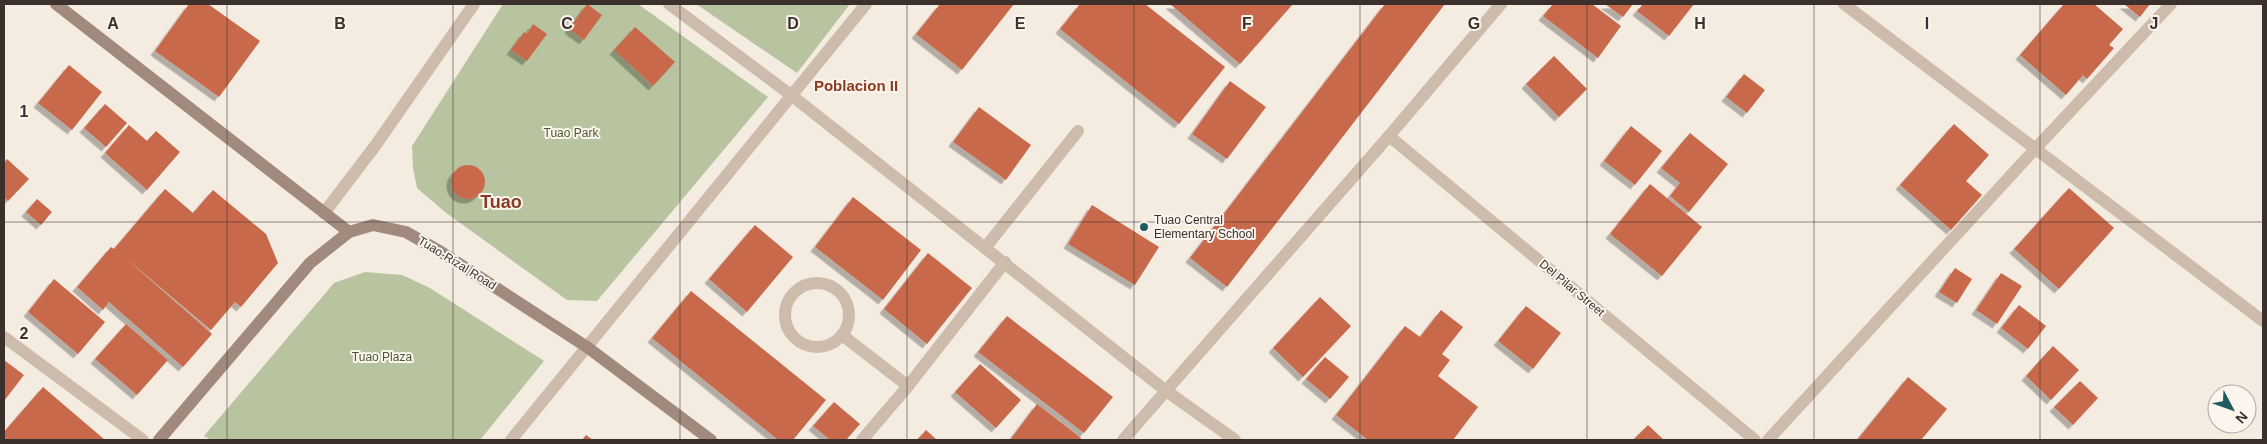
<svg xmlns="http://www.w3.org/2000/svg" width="2267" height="444" font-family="Arial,sans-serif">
	<defs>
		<filter id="shadow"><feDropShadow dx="-4.5" dy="4.5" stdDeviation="0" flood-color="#0004"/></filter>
	</defs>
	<rect width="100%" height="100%" fill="#f4ebe1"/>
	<g fill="#b8c4a0">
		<path d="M503,4H638L768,97L597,301L567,300L445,212L417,188L413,168L412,146Z"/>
		<path d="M696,4H850L797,73Z"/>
		<path d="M365,272L402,275L430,288L544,361L480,440H211L204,436L334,283Z"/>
	</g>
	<g fill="#c8694b" filter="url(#shadow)">
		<path d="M189,4H208L260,41L219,97L155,51Z"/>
		<path d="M587,4L602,15L584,40L569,29Z"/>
		<path d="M940,4H1014L962,70L916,34Z"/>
		<path d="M1080,4H1145L1225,67L1179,124L1060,29Z"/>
		<path d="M1170,4H1293L1240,64Z"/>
		<path d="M1385,4H1445L1227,287L1190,258Z"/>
		<path d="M1553,4H1592L1621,26L1598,58L1543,16Z"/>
		<path d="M1605,4H1633L1623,17Z"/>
		<path d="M1643,4H1694L1669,36L1637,11Z"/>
		<path d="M2064,4H2094L2123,29L2109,45L2114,48L2087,79L2083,75L2066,95L2020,55Z"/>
		<path d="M2124,4H2150L2140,17Z"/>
		<path d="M533,24L547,34L527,61L511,50L524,32L527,34Z"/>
		<path d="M635,27L675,62L653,86L614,50Z"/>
		<path d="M1554,56L1587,89L1559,117L1526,84Z"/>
		<path d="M69,65L102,92L72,130L38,103Z"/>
		<path d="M1744,74L1765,90L1747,113L1726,97Z"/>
		<path d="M1230,81L1266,107L1227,159L1192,134Z"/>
		<path d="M105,104L127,123L106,147L84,128Z"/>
		<path d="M979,107L1031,145L1006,180L953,142Z"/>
		<path d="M1954,124L1989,155L1966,181L1982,195L1951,230L1900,185Z"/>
		<path d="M129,125L147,141L156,131L180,152L147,190L105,153Z"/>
		<path d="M1631,126L1662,151L1635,185L1604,161Z"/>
		<path d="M1690,133L1728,164L1689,212L1670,196L1680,183L1661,168Z"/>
		<path d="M7,159L29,179L8,201L4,197V163Z"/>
		<circle cx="468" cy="182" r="17"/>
		<path d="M1650,184L1702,227L1662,276L1610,234Z"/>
		<path d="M2069,188L2114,228L2059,289L2014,249Z"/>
		<path d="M165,189L193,213L213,190L266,234L278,263L241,307L235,302L211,330L122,255L212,334L183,367L109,302L103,310L77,287L111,247L114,249Z"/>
		<path d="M853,197L921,250L883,300L815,247Z"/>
		<path d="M37,199L52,212L41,225L26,212Z"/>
		<path d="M1092,205L1159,247L1135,285L1068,244Z"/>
		<path d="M755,225L793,257L747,312L709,279Z"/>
		<path d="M928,253L972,288L927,344L884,309Z"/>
		<path d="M1955,268L1972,279L1957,303L1939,292Z"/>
		<path d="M2001,273L2022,286L1997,324L1976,310Z"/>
		<path d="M54,279L105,322L78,354L28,312Z"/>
		<path d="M691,291L826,400L793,440H778L652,338Z"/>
		<path d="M1320,297L1351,326L1303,377L1273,348Z"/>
		<path d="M2019,305L2046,326L2028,349L2001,328Z"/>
		<path d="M1526,306L1561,333L1533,369L1498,341Z"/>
		<path d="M1441,310L1463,327L1442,354L1450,360L1438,376L1478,407L1453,440H1368L1336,415L1405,326L1420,337Z"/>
		<path d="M1007,316L1113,397L1084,433L978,352Z"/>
		<path d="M126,324L168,360L137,395L95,359Z"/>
		<path d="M2053,346L2079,370L2051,400L2026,376Z"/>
		<path d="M1325,357L1349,377L1330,399L1306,379Z"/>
		<path d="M4,360L24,375L4,401Z"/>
		<path d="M980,364L1021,400L996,428L955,392Z"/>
		<path d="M1908,377L1947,409L1921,440H1857Z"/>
		<path d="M2080,381L2098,398L2073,425L2054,407Z"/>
		<path d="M43,387L105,440H4V432Z"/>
		<path d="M834,402L860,424L846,440H830L813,426Z"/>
		<path d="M1037,404L1081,438L1080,440H1010Z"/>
		<path d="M1648,425L1664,440H1633Z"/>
		<path d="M926,430L937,440H917Z"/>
		<path d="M586,435L593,440H582Z"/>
	</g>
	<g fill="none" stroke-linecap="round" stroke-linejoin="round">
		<g stroke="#cdbbac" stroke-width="12">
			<path d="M985,248L1078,131"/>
			<circle cx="817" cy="315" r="32"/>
			<path d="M842,335L908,386"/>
		</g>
		<g stroke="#cdbbac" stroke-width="12">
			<path d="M669,4L791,95L1165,390L1235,440"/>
			<path d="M1844,4L2263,321"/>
			<path d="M1389,136L1755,440"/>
			<path d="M324,213L375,146L474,4"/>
			<path d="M4,337L143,440"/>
			<path d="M511,440L866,4"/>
			<path d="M862,440L908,386L1005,262"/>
			<path d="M1123,440L1389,136L1501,4"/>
			<path d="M1768,440L2036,148L2171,4"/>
		</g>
		<g stroke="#a18a7d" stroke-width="12">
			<path d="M56,4L349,232"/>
			<path d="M159,440L310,263L349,232L373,225L406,232L441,252L587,347L711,440"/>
		</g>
	</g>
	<path fill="none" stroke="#3b302b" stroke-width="1" stroke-opacity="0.55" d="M227,4V440M453,4V440M680,4V440M907,4V440M1134,4V440M1360,4V440M1587,4V440M1814,4V440M2040,4V440M4,222H2263"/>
	<circle fill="#1f5a5e" stroke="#fbf5ee" stroke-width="2" cx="1144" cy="227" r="5"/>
	<g text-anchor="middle" stroke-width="4" stroke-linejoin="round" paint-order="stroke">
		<g font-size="12" fill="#4a5a2e" stroke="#fbf5ee">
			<text x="571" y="137">Tuao Park</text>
			<text x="382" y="361">Tuao Plaza</text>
		</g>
		<g font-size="12" fill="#3b302b" stroke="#fbf5ee" text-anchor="start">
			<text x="1154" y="224">Tuao Central<tspan x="1154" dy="14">Elementary School</tspan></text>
		</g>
		<g font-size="12" fill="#3b302b" stroke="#fbf5ee">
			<text transform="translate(457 263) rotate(32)" y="4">Tuao-Rizal Road</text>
			<text transform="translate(1572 288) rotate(40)" y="4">Del Pilar Street</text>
		</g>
		<g font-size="15" font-weight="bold" fill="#8c3b22" stroke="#fbf5ee">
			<text x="856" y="91">Poblacion II</text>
		</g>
		<g font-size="18" font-weight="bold" fill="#8c3b22" stroke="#fbf5ee">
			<text x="501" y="208">Tuao</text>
		</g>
	</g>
	<g font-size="16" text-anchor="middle" font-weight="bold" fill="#3b302b" stroke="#fbf5ee" stroke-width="4" stroke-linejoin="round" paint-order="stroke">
		<text x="113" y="29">A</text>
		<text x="340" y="29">B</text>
		<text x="567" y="29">C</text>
		<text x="793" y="29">D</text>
		<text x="1020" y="29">E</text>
		<text x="1247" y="29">F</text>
		<text x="1474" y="29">G</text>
		<text x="1700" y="29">H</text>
		<text x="1927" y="29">I</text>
		<text x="2154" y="29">J</text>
		<text x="24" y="117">1</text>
		<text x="24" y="339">2</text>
	</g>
	<rect width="2267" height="444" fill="none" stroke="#3b302b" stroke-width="10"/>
	<g transform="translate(2232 409) rotate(131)"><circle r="24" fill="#fbf5ee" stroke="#aea6a0"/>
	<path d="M0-4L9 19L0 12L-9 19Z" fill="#1f5a5e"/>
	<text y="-8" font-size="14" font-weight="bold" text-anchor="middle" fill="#3b302b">N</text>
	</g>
</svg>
